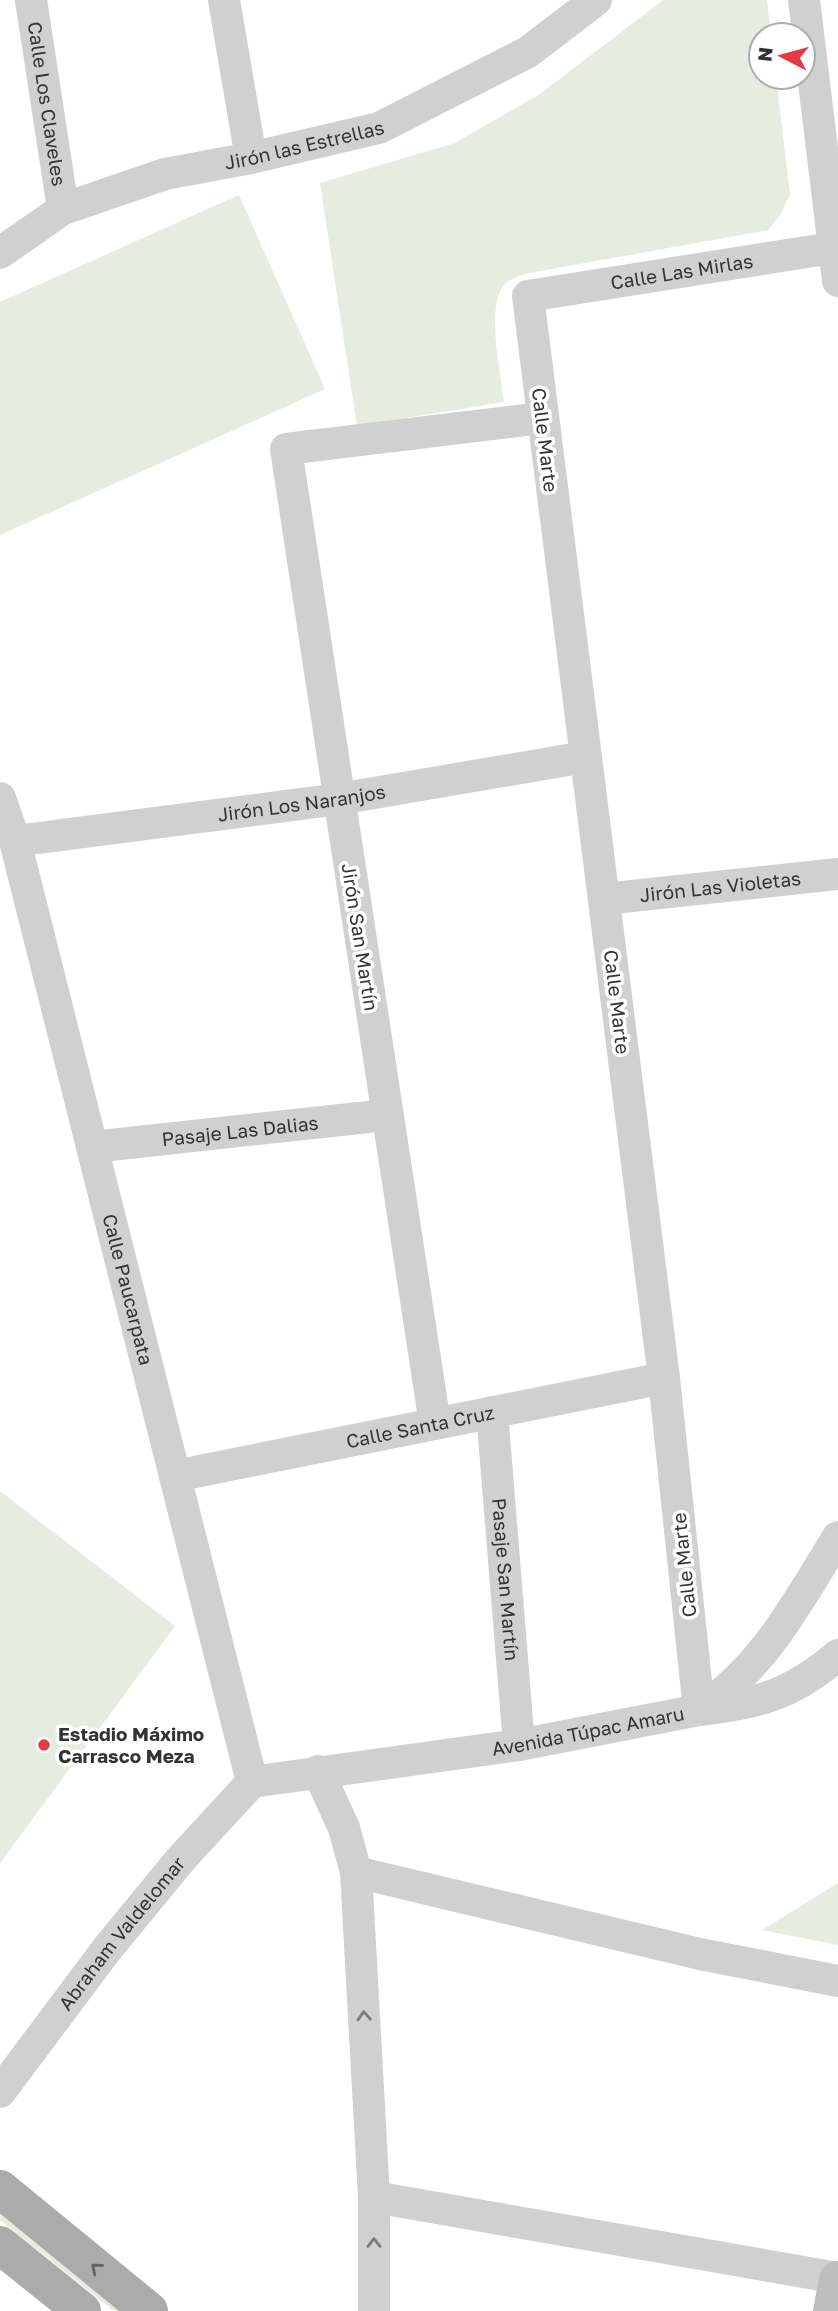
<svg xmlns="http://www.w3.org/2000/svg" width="838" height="2311" font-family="'Golos Text',sans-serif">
	<rect width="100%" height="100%" fill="#fff"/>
	<g fill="#e6ecdf">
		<path d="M663,0H767L771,35H761V77H776L790,194L781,214L768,230L524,274C518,277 509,279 505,284C485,305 501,374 504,402L357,426L320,183L455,143L540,94Z"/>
		<path d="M239,195L325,389L0,535V302Z"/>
		<path d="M0,1491L175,1626L0,1863Z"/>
		<path d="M838,1883V1945L762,1930Z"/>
		<path d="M0,2202L134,2311H114L0,2220Z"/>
	</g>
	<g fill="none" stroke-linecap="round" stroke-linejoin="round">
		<g stroke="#d0d0d0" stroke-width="32">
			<path id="s1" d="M31,0L63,209"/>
			<path d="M224,0L251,158"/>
			<path d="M804,0L838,281"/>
			<path id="s2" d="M0,253L63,209L165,174L251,158L379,128L528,52L596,0"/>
			<path id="s3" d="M0,798L15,841L252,1782"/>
			<path id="s4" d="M15,841L339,799L585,757"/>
			<path id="s5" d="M604,899L838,874"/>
			<path id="s6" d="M92,1147L387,1115"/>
			<path id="s7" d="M492,1412L519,1745"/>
			<path d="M435,1424L286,449L542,418"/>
			<path id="s8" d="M175,1476L664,1378"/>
			<path id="s9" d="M699,1710L664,1378L528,296L838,247"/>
			<path d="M700,1710C760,1703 791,1695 838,1655"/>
			<path d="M318,1771L344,1828L356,1872L374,2197V2311"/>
			<path id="s10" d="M252,1782L519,1745L699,1710C764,1668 798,1601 838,1537"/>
			<path d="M356,1872L700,1954L838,1981"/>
			<path id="s11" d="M0,2092L107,1949L181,1859L252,1782"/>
			<path d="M374,2197L838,2278"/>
		</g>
		<path stroke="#bdbdbd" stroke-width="38" d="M832,2311L838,2280"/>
		<g stroke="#ababab" stroke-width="38">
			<path d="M0,2189L149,2311"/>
			<path d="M0,2245L82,2311"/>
		</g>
	</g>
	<defs><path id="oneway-chevron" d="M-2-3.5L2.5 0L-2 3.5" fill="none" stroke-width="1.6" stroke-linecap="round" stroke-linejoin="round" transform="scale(1.75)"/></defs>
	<g stroke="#7a7a7a">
		<use href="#oneway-chevron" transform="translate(364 2016) rotate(-93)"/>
		<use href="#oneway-chevron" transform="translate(374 2243) rotate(-90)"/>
	</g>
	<use stroke="#636363" href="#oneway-chevron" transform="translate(96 2268) rotate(-141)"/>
	<circle fill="#e63946" stroke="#fff" stroke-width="2.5" cx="44" cy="1745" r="7"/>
	<g text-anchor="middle" stroke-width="7" stroke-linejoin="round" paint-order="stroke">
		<g font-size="19" fill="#333" stroke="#fff">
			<text dy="7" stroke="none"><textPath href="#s1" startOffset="105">Calle Los Claveles</textPath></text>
			<text dy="7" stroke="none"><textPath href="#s2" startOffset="327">Jirón las Estrellas</textPath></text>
			<text dy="7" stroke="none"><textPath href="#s9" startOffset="1580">Calle Las Mirlas</textPath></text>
			<text transform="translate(545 440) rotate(83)" y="7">Calle Marte</text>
			<text dy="7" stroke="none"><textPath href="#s4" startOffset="289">Jirón Los Naranjos</textPath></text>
			<text dy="7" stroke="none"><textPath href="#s5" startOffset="117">Jirón Las Violetas</textPath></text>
			<text transform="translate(360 937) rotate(81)" y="7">Jirón San Martín</text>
			<text transform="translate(617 1002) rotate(83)" y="7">Calle Marte</text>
			<text dy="7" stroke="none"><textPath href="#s6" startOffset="149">Pasaje Las Dalias</textPath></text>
			<text dy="7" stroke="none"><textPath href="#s3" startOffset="508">Calle Paucarpata</textPath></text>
			<text dy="7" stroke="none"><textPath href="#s8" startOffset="250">Calle Santa Cruz</textPath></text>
			<text transform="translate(684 1565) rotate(-96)" y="7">Calle Marte</text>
			<text dy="7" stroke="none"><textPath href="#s7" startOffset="168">Pasaje San Martín</textPath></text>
			<text dy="7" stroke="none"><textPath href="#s10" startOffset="340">Avenida Túpac Amaru</textPath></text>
			<text dy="7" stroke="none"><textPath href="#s11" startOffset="200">Abraham Valdelomar</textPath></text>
		</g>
		<g font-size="19" font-weight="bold" fill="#333" stroke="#fff" text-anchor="start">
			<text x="58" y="1741">Estadio Máximo<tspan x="58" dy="22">Carrasco Meza</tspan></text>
		</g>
	</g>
	<g transform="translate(782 56) rotate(276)"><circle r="33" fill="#ffffff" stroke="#adadad" stroke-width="2"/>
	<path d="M0-5L12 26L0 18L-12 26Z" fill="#e63946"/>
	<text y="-10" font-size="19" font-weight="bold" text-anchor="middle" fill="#333333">N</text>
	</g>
</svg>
